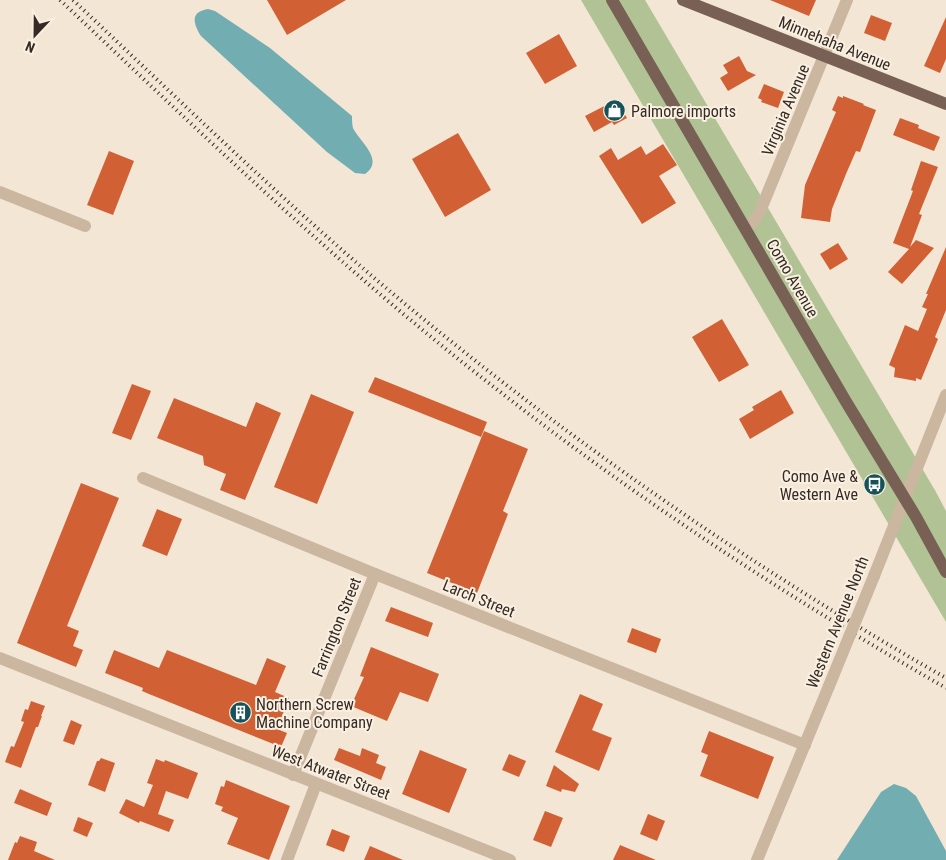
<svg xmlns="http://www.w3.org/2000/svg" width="946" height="860" font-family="'Roboto Condensed',sans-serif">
	<rect width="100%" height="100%" fill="#f3e6d5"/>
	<path fill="#b1c394" d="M581,0H645L936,492L946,511V622Z"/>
	<g fill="#72adb2">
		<path d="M208,9L215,11L270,48L352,116C352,120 352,124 353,128C360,142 385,160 365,174L355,173L327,152L201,36C193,23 190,12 208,9Z"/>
		<path d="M894,784L906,788L916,796L946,851V860H837L881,792Z"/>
	</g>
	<g fill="#d16135">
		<path d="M267,0H346L287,35Z"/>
		<path d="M770,0H816L809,16Z"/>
		<path d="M871,15L892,23L885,41L864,33Z"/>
		<path d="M946,17V59L940,73L924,66Z"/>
		<path d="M559,34L577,66L545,84L526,53Z"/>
		<path d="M739,56L747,71L756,75L728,91L720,78L728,73L723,65Z"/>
		<path d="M764,84L784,92L778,108L761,102L762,100L758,98Z"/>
		<path d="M838,96L843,98V96L864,104L863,105L876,110L860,152L856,151L846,174L832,209L830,222L801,218L805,185L836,112L832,110Z"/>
		<path d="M616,100L627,118L614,125L612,122L594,132L585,116Z"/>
		<path d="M900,118L919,125L918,128L940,137L934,151L893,135Z"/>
		<path d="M458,133L491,190L445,217L412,159Z"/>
		<path d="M663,144L677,165L659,176L676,203L642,224L599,156L611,148L618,160L641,146L646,155Z"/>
		<path d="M109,151L134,161L113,215L87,205Z"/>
		<path d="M921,161L938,167L919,214L922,215L910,247L916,240L934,248L902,284L888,272L909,249L893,243L913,191L911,190Z"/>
		<path d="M838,243L848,259L830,270L820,254Z"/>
		<path d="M946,247V310L935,337L938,339L921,380L916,378V381L894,377L895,368L889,365L905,325L918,331L927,309L922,307L928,294H926Z"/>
		<path d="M722,319L749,365L719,382L692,337Z"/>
		<path d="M375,377L487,422L481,437L368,392Z"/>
		<path d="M132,384L151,391L131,440L112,433Z"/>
		<path d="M781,390L794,413L750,439L739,419L754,410L752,407Z"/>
		<path d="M311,394L354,412L317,504L274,487Z"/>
		<path d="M174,398L246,427L256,402L281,413L245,500L220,490L226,474L204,465L203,456L157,438Z"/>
		<path d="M484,431L528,449L503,511L508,514L477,593L427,573Z"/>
		<path d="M81,483L119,498L67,626L79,631L73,646L83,650L76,667L17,643Z"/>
		<path d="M157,509L182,519L167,556L142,546Z"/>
		<path d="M391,607L433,623L428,637L385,621Z"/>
		<path d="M632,628L661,639L656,653L627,642Z"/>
		<path d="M371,647L439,674L428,702L400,692L387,721L351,706L364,677L360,676Z"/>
		<path d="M114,650L159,668L167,650L256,685L267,658L286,666L275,692L289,698L277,729L287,733L281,747L149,694L142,691L143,688L105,673Z"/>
		<path d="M580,694L603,704L592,730L612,738L599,771L555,752Z"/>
		<path d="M31,701L45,706L41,716H42L38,727H36L21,768L5,762L11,746L14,747L24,722L21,721L25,709L28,710Z"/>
		<path d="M71,720L82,725L74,745L63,741Z"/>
		<path d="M709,731L774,757L758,799L700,776L708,755L701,752Z"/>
		<path d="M339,748L360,756L362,748L379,755L376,763L386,767L381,780L334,760Z"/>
		<path d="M420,750L467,769L449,813L402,794Z"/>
		<path d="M509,754L526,761L519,777L502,770Z"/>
		<path d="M101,758L115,763L105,792L88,785L97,761H99Z"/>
		<path d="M156,759L164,762L165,760L198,773L188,799L166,791L158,814L174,820L169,832L140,821L139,823L119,813L126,799L144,807L153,785L147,783Z"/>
		<path d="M554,765L579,784L575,792L562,789L561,792L546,786Z"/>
		<path d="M226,780L290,806L269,860L227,844L238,818L221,811L223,807L215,804L221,786L224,787Z"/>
		<path d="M20,789L52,803L47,816L14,803Z"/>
		<path d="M545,811L563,818L551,847L533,840Z"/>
		<path d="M648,814L665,821L657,841L640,834Z"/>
		<path d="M78,817L93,823L87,837L73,831Z"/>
		<path d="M332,829L350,836L344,852L326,845Z"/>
		<path d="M20,836L37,842L34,851L55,860H8L15,842L17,843Z"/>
		<path d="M620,845L656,860H613Z"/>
		<path d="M370,846L403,860H364Z"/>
	</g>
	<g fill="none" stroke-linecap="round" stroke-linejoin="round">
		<g stroke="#cbb6a0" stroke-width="12">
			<path d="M0,192L85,226"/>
			<path d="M745,228L755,220L761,209L847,0"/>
			<path d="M143,478L375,574L805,745"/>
			<path d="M874,576L946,395"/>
			<path d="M0,658L510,860"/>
			<path d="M293,775L375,574"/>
			<path d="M287,860L316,784"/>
			<path d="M757,860L829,686"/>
		</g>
		<g stroke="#786154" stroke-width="12">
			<path d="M612,0L845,400L916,517L946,572"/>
			<path d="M683,0L946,104"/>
		</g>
		<g stroke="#352a24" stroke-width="4" stroke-dasharray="1 4" stroke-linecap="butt">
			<path d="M60,0C200,132 338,266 490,384C634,497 787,597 946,688"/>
			<path d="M73,0C190,110 306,224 432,326C593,457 765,575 946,678"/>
		</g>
		<path stroke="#cbb6a0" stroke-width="12" d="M829,686L874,576"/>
	</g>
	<defs>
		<symbol id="shop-disc" viewBox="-11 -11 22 22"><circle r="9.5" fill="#165259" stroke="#faf0e1"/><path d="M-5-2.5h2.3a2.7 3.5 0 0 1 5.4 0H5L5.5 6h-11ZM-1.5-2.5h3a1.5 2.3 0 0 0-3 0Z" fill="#fff"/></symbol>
		<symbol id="bus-disc" viewBox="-11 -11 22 22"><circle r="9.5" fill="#165259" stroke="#faf0e1"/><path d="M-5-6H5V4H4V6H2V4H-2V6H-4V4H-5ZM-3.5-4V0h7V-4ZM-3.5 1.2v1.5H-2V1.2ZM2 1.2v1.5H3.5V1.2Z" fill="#fff"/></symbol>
		<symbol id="building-disc" viewBox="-11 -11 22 22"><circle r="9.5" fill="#165259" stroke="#faf0e1"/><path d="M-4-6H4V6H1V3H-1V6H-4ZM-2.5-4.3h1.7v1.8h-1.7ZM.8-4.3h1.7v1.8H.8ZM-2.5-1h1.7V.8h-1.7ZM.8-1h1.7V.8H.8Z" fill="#fff"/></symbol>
	</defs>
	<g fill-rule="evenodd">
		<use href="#shop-disc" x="602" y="98" width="25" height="25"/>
		<use href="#bus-disc" x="862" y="472" width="25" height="25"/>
		<use href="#building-disc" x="228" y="700" width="25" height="25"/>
	</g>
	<g text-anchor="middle" stroke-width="4" stroke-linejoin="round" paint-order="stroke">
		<g font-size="16" fill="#352a24" stroke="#faf0e1">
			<text transform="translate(835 43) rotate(22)" y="6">Minnehaha Avenue</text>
			<text transform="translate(785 110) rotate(-67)" y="6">Virginia Avenue</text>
			<text transform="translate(793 278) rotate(60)" y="6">Como Avenue</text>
			<text transform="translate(479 598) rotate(22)" y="6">Larch Street</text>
			<text transform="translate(837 622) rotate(-68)" y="6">Western Avenue North</text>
			<text transform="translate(336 627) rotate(-68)" y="6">Farrington Street</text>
			<text transform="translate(331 772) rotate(21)" y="6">West Atwater Street</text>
		</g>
		<g font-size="16" fill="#352a24" stroke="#faf0e1" text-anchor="start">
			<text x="631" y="117">Palmore imports</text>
			<text x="858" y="482" text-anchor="end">Como Ave &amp;<tspan x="858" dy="18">Western Ave</tspan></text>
			<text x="256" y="710">Northern Screw<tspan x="256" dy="18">Machine Company</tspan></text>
		</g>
	</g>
	<g transform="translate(35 35) rotate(202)" stroke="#faf0e1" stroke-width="4" paint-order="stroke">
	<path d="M0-4L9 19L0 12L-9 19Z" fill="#352a24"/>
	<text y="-8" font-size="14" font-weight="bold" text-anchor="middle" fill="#352a24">N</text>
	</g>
</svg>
